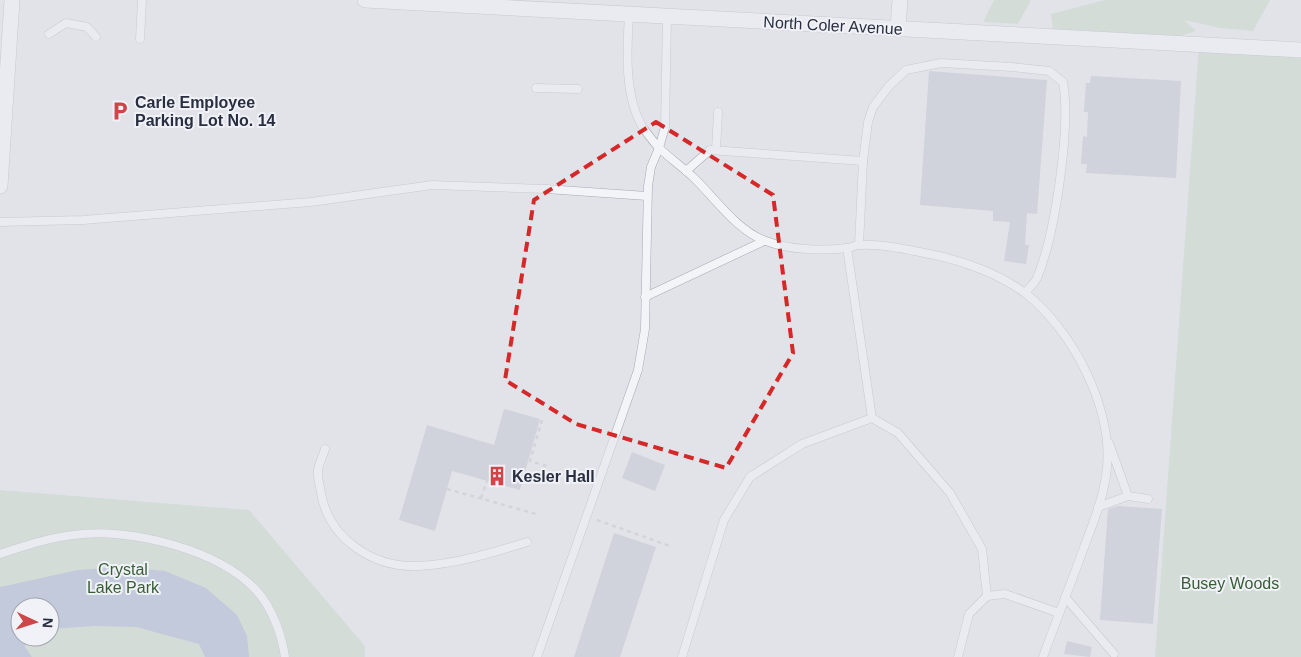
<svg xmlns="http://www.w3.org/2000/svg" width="1301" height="657" font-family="Helvetica,sans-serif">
	<rect width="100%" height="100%" fill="#e1e3e9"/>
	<g fill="#c4d3c2" fill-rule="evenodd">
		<path d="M994,0H1030V2L1018,24L983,22Z"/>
		<path d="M1105,0H1270L1253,31L1220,28L1184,20L1196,31L1180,36L1053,29L1051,14Z"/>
		<path d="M1199,44L1301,50V657H1155Z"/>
		<path d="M0,490L249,510L365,646V657H0ZM20,607H50V637H20Z"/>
	</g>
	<path fill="#9cacc9" d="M121,567L165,571L206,588L237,615L247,636L249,657H205L199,644L136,627L95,626L50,629V607H20V637H26L25,647L32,657H0V587L78,570Z"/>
	<g fill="#bbbec9">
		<path d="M929,71L1047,80L1037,214L1027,213L1025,245H1029L1026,264L1004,261L1010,222L993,221V211L920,205Z"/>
		<path d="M1091,76L1181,81L1176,178L1086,173L1087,164H1081L1083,136L1087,137L1088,112H1084L1086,83H1090Z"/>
		<path d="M504,409L540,419L520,490L452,471L435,531L399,520L427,425L494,445Z"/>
		<path d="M632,452L665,465L655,491L622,478Z"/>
		<path d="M1118,506L1162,509L1153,624L1100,620L1108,509Z"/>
		<path d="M614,533L656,547L620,657H574Z"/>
		<path d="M1067,641L1092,647L1090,657L1064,654Z"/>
	</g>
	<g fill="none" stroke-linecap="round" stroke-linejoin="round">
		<defs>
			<g id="lane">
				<path d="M629,14C627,48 624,95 642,126C647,134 653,141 659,148"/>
				<path d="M49,34L66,23L87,27L96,37"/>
				<path d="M140,39L142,0"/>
				<path d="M536,88L578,89"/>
				<path d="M659,148L665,127L667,16"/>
				<path d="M716,150L718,112"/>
				<path d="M863,161L868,122L873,107L889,86L906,70L941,63L1012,67L1049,71L1063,82C1071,128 1055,235 1037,278C1034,284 1028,289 1025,293"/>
				<path d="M686,171L710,150L863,161L859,245"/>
				<path d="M0,222L83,220L311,202L432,185L546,189L647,196"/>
				<path d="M847,248L872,418"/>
				<path d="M645,297L764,241"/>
				<path d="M1109,443L1128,496L1148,499"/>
				<path d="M325,449C323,456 319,463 318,470C317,477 320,486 321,493C329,539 373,568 419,566C456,564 492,553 527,542"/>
				<path d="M1098,507L1128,496"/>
				<path d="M0,554C24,546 48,538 73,535C129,527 218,549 257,591C272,608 282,635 285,657"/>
				<path d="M1065,597L1114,654"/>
				<path d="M537,657L638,370L645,329L648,186L651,167L659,148C670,158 682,167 693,177C715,198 737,231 766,241C789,250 822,251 847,248C851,248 855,245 859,245C881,243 913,251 935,255C966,262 999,274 1025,293C1074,331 1116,413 1106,476C1102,502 1092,526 1083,550C1070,586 1056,621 1043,657"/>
				<path d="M682,657L724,520L750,477L802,444L872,418L898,433L950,493L982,549L987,596"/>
				<path d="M958,657L969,614L987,596L1005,594L1059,613"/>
			</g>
			<g id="street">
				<path d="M365,0L1301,50"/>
				<path d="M898,28L900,0"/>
				<path d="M0,186L12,0"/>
			</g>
		</defs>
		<use href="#lane" stroke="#a6a9b3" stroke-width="9"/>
		<use href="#street" stroke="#a6a9b3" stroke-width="16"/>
		<g stroke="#bec1c8" stroke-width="2.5" stroke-dasharray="4 4" stroke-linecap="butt">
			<path d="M542,420L530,461L550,467"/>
			<path d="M447,489L536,514"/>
			<path d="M481,498L487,481"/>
			<path d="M597,520L670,546"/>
		</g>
		<use href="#lane" stroke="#f3f4f8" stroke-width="8"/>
		<use href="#street" stroke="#f3f4f8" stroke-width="15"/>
	</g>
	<path d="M0 0H1301V657H0ZM656,122L773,195L793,353L726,468L576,424L505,380L534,200Z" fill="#e1e3e9" fill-opacity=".55" fill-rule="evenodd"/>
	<path fill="none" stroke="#d62828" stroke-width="4" stroke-dasharray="10 6" stroke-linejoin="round" d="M656,122L773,195L793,353L726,468L576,424L505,380L534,200Z"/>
	<defs>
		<symbol id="parking-bare" viewBox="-9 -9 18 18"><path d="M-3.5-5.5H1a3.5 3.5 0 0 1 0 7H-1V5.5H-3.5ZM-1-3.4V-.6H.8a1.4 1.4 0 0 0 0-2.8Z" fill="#ce4648" stroke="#f0f2f7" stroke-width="2.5" paint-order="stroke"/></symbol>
		<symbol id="building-bare" viewBox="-9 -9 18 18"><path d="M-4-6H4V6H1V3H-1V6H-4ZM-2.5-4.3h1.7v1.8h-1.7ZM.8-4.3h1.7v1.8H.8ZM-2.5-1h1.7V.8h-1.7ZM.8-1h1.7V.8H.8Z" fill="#ce4648" stroke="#f0f2f7" stroke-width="2.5" paint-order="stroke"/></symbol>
	</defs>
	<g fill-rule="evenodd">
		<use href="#parking-bare" x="106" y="97" width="28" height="28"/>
		<use href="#building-bare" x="483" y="462" width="28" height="28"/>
	</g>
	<g text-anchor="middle" stroke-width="4" stroke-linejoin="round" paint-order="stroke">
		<g font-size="16" fill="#292f41" stroke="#f0f2f7">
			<text transform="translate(833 25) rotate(3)" y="6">North Coler Avenue</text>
		</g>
		<g font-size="16" font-weight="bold" fill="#292f41" stroke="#f0f2f7" text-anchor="start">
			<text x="135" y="108">Carle Employee<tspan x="135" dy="18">Parking Lot No. 14</tspan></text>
			<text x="512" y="482">Kesler Hall</text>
		</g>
		<g font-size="16" fill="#385d36" stroke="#f0f2f7">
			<text x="123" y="575">Crystal<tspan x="123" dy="18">Lake Park</tspan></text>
			<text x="1230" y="589">Busey Woods</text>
		</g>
	</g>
	<g transform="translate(35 622) rotate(94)"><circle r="24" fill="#f0f2f7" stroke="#a0a4ae"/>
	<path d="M0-4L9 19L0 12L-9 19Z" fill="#ce4648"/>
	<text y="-8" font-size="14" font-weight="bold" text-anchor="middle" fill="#292f41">N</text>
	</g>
</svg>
